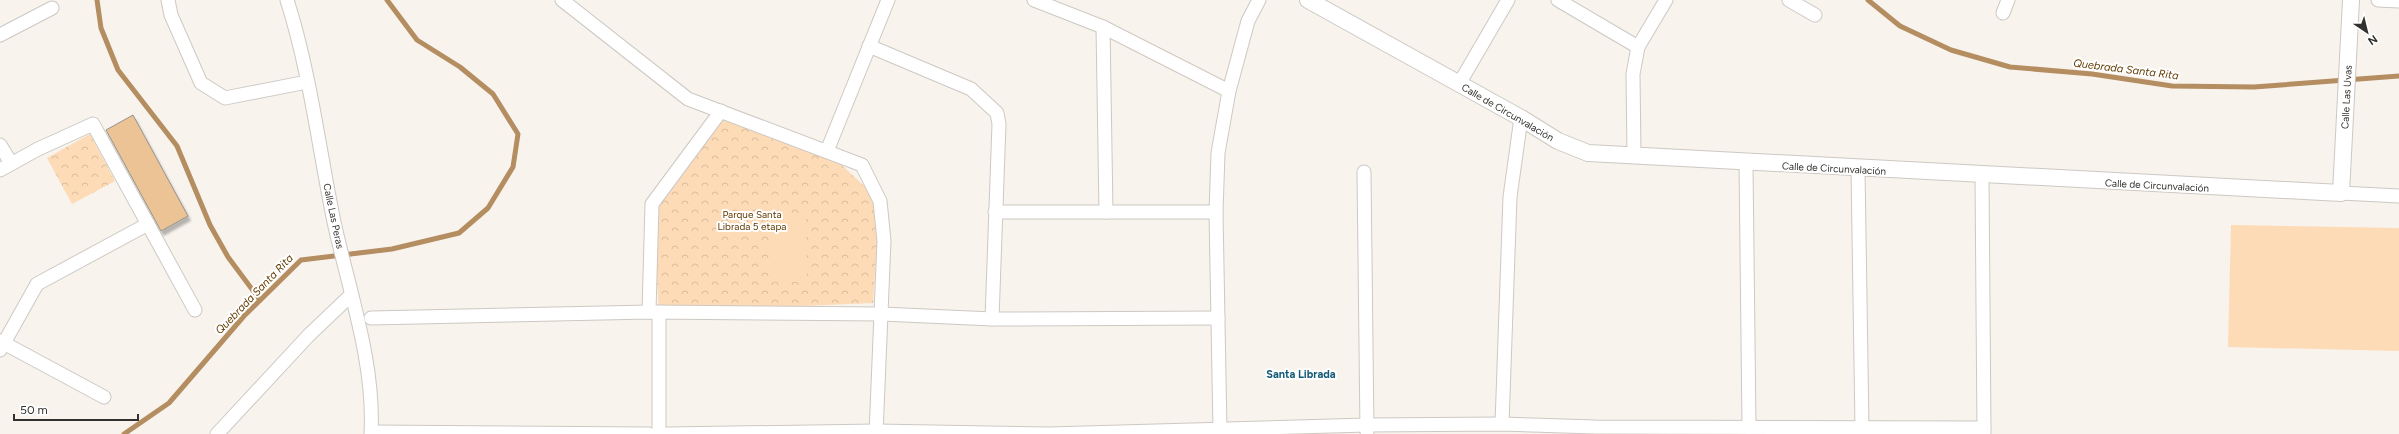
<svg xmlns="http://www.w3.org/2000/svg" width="2399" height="434" font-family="Figtree,sans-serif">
	<defs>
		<pattern id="forest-crowns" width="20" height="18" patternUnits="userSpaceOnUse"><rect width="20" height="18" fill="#fddbb6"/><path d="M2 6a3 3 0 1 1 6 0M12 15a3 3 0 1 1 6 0" fill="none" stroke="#d9bc9d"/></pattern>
		<filter id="shadow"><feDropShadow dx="2.5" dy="4.5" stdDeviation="1" flood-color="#0004"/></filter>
	</defs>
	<rect width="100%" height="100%" fill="#f8f3ed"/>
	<g fill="url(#forest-crowns)">
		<path d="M721,111L827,151L880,201L873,303L659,312L652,204Z"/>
		<path d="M90,134L115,181L72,204L47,158Z"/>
	</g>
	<g fill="#fddbb6">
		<path d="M806,216L807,282H771L770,217Z"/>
		<path d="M2231,225L2399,228V351L2228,347Z"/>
	</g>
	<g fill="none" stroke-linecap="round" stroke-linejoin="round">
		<g stroke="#b48d61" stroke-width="5">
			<path d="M97,0L101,28L118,70L177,146L210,225L228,257L260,300"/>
			<path d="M1868,0L1900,26L1951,50L2010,67L2092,74L2172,86L2254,87L2399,76"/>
			<path d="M124,434L169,403L244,316L301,260L392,249L459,233L488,208L513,167L518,134L493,94L460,67L417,40L387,0"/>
		</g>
	</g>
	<path fill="#ebc395" stroke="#97928d" filter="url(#shadow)" d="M133,115L188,216L161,231L106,130Z"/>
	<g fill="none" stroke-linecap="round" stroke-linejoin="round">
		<defs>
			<g id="minor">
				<path d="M168,0L171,15L201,83L225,98L307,82"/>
				<path d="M287,0C310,72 319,149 334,222C349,291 375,363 371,434"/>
				<path d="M562,0L688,99L862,165L880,201L884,241L876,434"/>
				<path d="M1034,0L1103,27L1229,91"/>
				<path d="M1558,0L1638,47"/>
				<path d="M1789,0L1815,15"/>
				<path d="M2378,0L2399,1"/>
				<path d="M2003,13L2008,0"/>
				<path d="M1103,27L1106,212"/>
				<path d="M0,35L52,8"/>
				<path d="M869,46L971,89L997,113L999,124L992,319"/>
				<path d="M1459,84L1508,0"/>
				<path d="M0,145L11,163"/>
				<path d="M827,151L888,0"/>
				<path d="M1634,156L1633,74L1638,47L1666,0"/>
				<path d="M1746,163L1749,427"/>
				<path d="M1858,169L1862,428"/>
				<path d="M0,170L38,149L93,124L195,310"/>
				<path d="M1364,172L1367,432"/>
				<path d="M1982,176L1984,434"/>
				<path d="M2341,193L2399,196"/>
				<path d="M995,212H1216"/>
				<path d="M649,312L652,204L721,111"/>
				<path d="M659,312V434"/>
				<path d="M371,318L649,312L882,314L992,319L1218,318"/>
				<path d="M0,341L104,397"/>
				<path d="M0,350L37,284L148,224"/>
				<path d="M1502,424L1510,197L1521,118"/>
				<path d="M1220,430L1216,212L1218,153L1229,91L1248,21L1259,0"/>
				<path d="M372,432L649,434"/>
				<path d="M217,434L309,335L351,295"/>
				<path d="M667,434L876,431L1049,434L1367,425L1502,424L1595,427L1984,428"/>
			</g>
			<path id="tertiary" d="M1308,0L1521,118L1558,141L1588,153L2341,193L2351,0"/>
		</defs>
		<use href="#minor" stroke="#cdc8c3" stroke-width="15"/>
		<use href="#tertiary" stroke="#cdc8c3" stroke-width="18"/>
		<use href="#minor" stroke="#fff" stroke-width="13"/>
		<use href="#tertiary" stroke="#fff" stroke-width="16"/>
	</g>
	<g text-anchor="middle" stroke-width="4" stroke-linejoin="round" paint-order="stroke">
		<g font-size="10" fill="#33312e" stroke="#fff">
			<text transform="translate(2346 97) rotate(-87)" y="4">Calle Las Uvas</text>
			<text transform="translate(1508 112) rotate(30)" y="4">Calle de Circunvalación</text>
			<text transform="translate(1834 168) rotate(3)" y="4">Calle de Circunvalación</text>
			<text transform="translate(2157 185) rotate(3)" y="4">Calle de Circunvalación</text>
			<text transform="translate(334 216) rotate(78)" y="4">Calle Las Peras</text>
		</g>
		<g font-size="10" fill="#5f3900" stroke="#fff">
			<text x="752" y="218">Parque Santa<tspan x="752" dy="12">Librada 5 etapa</tspan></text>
		</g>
		<g font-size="11" font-style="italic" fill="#633d03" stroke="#fff">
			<text transform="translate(2126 69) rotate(7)" y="4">Quebrada Santa Rita</text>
			<text transform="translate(254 294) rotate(-46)" y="4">Quebrada Santa Rita</text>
		</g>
		<g font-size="11" font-weight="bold" fill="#155b77" stroke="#fff">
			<text x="1301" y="378">Santa Librada</text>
		</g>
	</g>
	<g transform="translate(2367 32) rotate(145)" stroke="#ffffff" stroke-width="3" paint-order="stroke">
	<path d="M0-3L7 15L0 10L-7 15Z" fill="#33312e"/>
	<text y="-6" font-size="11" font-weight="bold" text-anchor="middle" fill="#33312e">N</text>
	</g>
	<path d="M14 414v6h124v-6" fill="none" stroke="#33312e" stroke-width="2"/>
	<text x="20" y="414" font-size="12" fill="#33312e" stroke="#ffffff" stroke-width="3" paint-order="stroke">50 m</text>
</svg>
